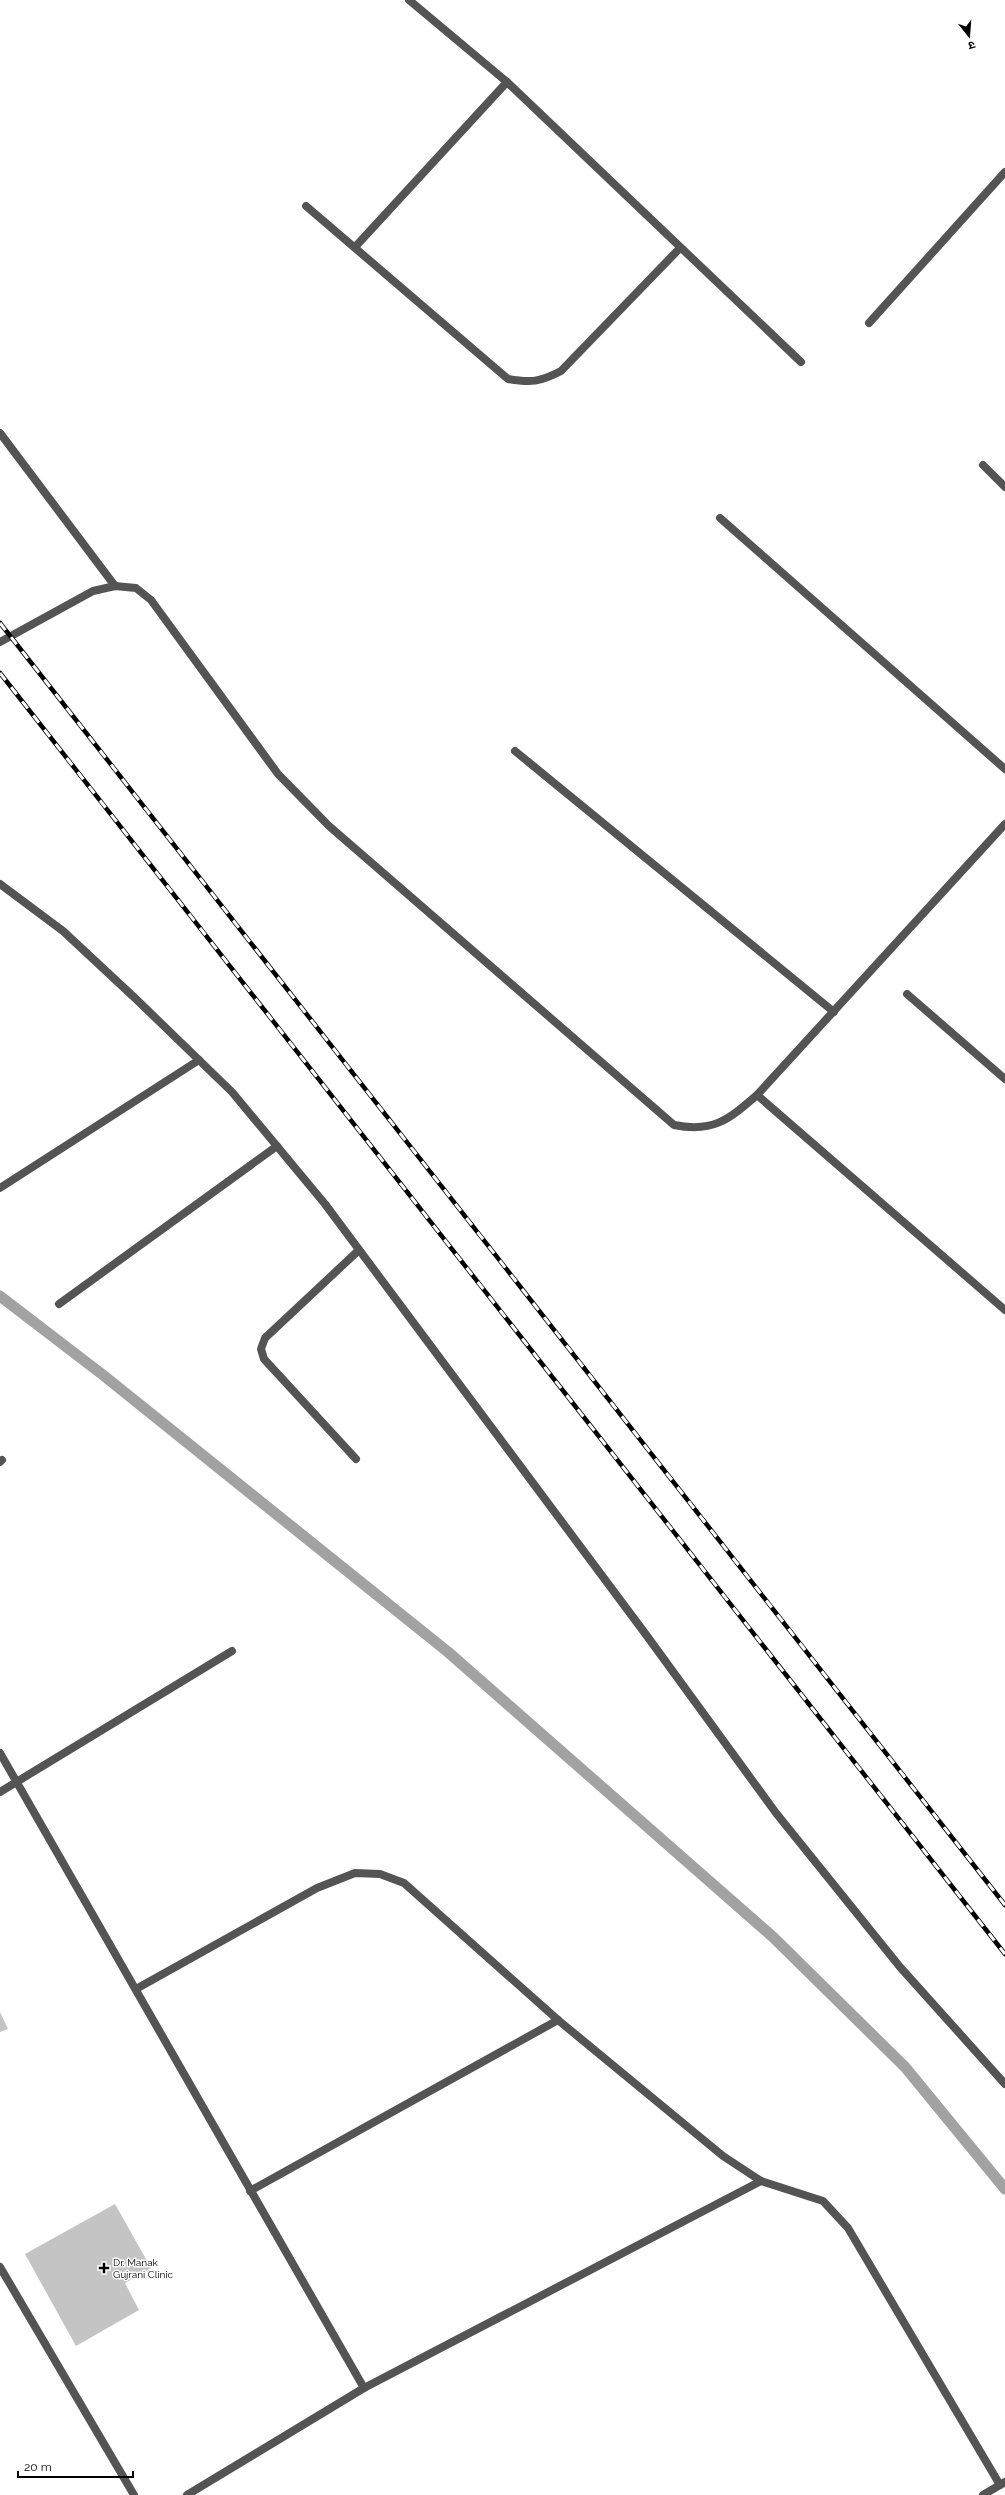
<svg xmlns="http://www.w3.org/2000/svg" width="1005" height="2495" font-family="Raleway,'Noto Sans Devanagari',sans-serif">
	<rect width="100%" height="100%" fill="#fff"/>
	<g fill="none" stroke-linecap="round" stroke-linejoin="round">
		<path stroke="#a2a2a2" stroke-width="11" d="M0,1296L103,1375L448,1652L773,1937L905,2067L1005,2189"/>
	</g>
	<g fill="#c4c4c4">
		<path d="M0,2012L8,2029L0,2032Z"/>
		<path d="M115,2204L151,2268L125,2283L139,2310L76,2346L25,2254Z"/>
	</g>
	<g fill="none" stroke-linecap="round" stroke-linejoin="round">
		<g stroke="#545454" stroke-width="8">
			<path d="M409,0L507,82L801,362"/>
			<path d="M306,206L508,379C531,383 540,382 561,371L680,248"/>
			<path d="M356,246L507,82"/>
		</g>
		<g stroke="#545454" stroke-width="8">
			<path d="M869,323L1005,172"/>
			<path d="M0,433L115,586"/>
			<path d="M983,465L1005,487"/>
			<path d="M720,518L1005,769"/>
			<path d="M0,642L93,591L115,586L136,588L151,600L278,774L329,826L674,1125C714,1133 729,1119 757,1095L1005,824"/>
			<path d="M515,751L834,1012"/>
			<path d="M0,884L63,931L136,999L232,1092L325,1204L647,1636L776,1813L900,1967L1005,2084"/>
			<path d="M907,994L1005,1079"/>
			<path d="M757,1095L1005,1310"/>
			<path d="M0,1188L199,1060"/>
			<path d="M59,1304L277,1146"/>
			<path d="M356,1459L264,1359L261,1349L265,1338L359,1250"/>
			<path d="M0,1462L2,1460"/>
			<path d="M0,1753L364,2388"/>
			<path d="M0,1792L232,1651"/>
			<path d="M136,1989L317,1888L355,1873L380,1874L404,1883L558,2020L723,2156L761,2181L823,2201L848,2228L1000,2485"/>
			<path d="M250,2191L558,2020"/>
			<path d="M0,2267L134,2495"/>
			<path d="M187,2495L364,2388L761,2181"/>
			<path d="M983,2495L1005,2482"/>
		</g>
		<defs>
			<g id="rail">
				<path d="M0,623L1005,1905"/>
				<path d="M0,673L1005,1954"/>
			</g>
		</defs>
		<use href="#rail" stroke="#000" stroke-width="4.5"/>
		<use href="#rail" stroke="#fff" stroke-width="3" stroke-dasharray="9" stroke-linecap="butt"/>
	</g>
	<path fill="#000" stroke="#fff" stroke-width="1.5" d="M102 2262h4v4h4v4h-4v4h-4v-4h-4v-4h4z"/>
	<g text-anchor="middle" stroke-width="3" stroke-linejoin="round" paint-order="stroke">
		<g font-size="10" fill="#000" stroke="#fff" text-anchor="start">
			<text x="113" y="2266">Dr. Manak<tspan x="113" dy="12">Gujrani Clinic</tspan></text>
		</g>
	</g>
	<g transform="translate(969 36) rotate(163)" stroke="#ffffff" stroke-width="3" paint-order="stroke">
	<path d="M0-3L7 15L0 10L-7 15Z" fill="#000000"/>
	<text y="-6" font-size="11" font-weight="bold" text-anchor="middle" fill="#000000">उ</text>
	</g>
	<path d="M18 2471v6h115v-6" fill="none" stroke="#000000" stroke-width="2"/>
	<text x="24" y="2471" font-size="12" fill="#000000" stroke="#ffffff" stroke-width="3" paint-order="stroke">20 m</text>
</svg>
